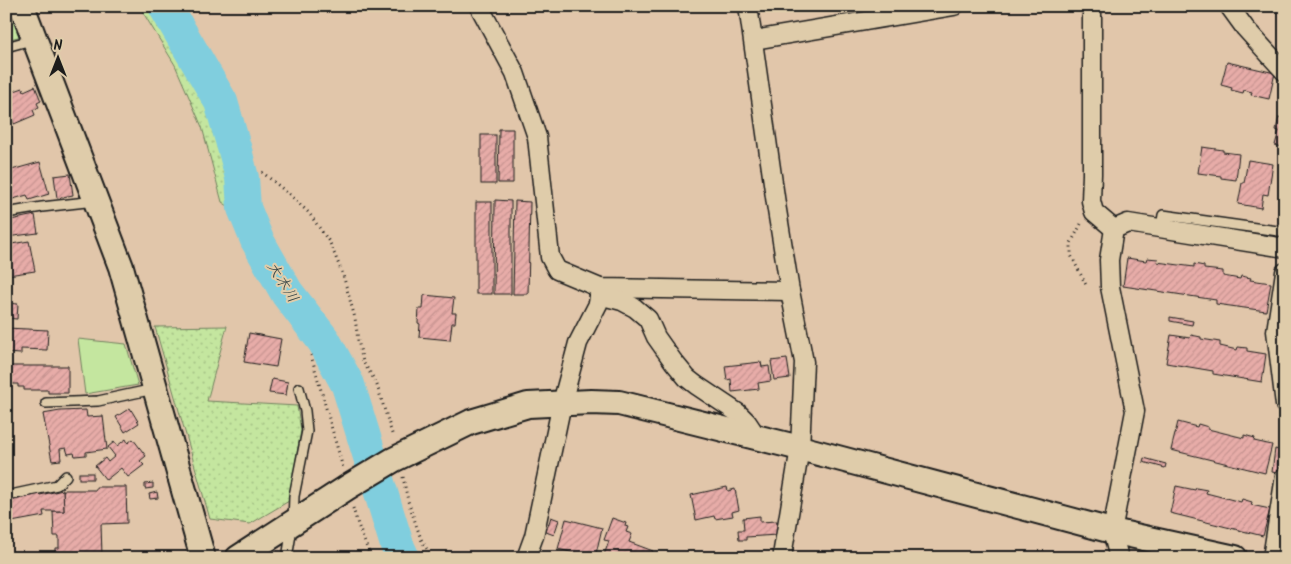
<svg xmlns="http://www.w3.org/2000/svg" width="1291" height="564" font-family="Kalam,'Klee One',sans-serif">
	<defs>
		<pattern id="grass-dots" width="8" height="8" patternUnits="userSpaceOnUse" patternTransform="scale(1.25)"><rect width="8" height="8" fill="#c4e69f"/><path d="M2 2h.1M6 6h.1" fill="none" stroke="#a8c588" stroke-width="1.8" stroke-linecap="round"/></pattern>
		<pattern id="building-hatch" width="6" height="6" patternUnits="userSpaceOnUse" patternTransform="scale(1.25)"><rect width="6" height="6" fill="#e7aca8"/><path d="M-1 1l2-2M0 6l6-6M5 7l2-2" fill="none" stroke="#c69390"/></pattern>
	</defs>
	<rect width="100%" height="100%" fill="#e1c6aa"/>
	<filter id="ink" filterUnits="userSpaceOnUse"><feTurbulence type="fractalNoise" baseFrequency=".02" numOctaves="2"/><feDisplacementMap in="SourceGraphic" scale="10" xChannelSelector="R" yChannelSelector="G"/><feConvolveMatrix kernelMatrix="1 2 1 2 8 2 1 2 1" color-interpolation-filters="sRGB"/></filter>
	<g filter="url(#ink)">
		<g fill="url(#grass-dots)" stroke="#70815e">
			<path d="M139,6H156L215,109L234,175L237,212L222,202L202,127L175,65Z"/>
			<path d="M227,326L207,401L297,406L301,430L289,501L250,524L210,519L155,327Z"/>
		</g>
		<g fill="#c4e69f" stroke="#70815e">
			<path d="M6,6H8L22,36L6,40Z"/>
			<path d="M78,339L126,344L138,385L85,394Z"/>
		</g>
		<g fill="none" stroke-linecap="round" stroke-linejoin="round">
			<path stroke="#80cede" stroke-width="34" d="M165,6L221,102L236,154L242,178L244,208L257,240L287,293L324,341L348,385L397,545L403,558"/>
		</g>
		<g fill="url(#building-hatch)" stroke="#1c1c1c">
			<path d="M1227,62L1275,73L1269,99L1251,95L1252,92L1244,90L1243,93L1231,90L1232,88L1221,85Z"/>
			<path d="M35,86L41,101L37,103L39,107L33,110L35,115L14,124L6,104V94L23,88L24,91Z"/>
			<path d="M1279,117L1285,119V148L1275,145L1279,131L1276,130Z"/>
			<path d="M499,129H513V183H498Z"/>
			<rect x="481" y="135" width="15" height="49"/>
			<path d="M1202,147L1223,150V152L1239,154L1236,180L1221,178V176L1198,173Z"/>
			<path d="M1248,160L1273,164L1268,195L1263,194L1261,208L1238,204L1242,183H1244Z"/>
			<path d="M40,162L49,194L29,200L27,195L6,201V165L8,171Z"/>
			<path d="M1284,164H1285V187L1280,186Z"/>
			<path d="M70,174L73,195L57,198L54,176Z"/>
			<path d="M495,200L511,201V294H494Z"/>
			<path d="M515,201L530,202L528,294H513Z"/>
			<rect x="476" y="202" width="16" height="92"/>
			<path d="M35,215L38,233L6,237V221Z"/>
			<path d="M29,241L35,271L8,275V272H6V245Z"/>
			<path d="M1127,258L1146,261L1147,258L1158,259L1157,262L1194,267V264L1204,266V269L1223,271V276L1240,279L1241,276L1251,278L1250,280L1271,283L1266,311L1216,304V300L1123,286Z"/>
			<path d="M424,295L454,298L452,313H456L455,323H452L450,340L419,337L420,324L418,323L419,309H423Z"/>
			<path d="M6,303L18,304L17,319L6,318Z"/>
			<path d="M1170,317L1193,321L1192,325L1170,321Z"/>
			<path d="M6,328L48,330L47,350L21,349V354L6,353Z"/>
			<path d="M249,333L281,339L276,367L244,362Z"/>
			<path d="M1171,335L1190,338L1191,335L1201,337V339L1220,342V346L1237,350L1238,347L1247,348V351L1266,354L1262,382L1213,374V371L1166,363Z"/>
			<path d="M787,359L790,378L774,380L771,361Z"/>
			<path d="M761,362L762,367L769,366L771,381L758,383L759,389L732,392L731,379L727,380L725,366Z"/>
			<path d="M6,366H68V393H48V390H24V387H18V384H6Z"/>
			<path d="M272,379L288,382L286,395L269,393Z"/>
			<path d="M130,408L139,423L125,432L116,417Z"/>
			<path d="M86,410L87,417L103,416L107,449L86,452V455L75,456L74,453L68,454L66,448L60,449L61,460L52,461L43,414L60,411Z"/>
			<path d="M1178,422L1197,427L1198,424L1208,427V429L1244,438V435L1255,438L1254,441L1272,445L1265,473L1171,450Z"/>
			<path d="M126,439L128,443L133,439L146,456L140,461L144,465L128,477L121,468L106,480L95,466L105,458L108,462L115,456L108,447L114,442L117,446Z"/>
			<path d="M1275,449L1279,450L1277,473L1272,472Z"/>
			<path d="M1144,458L1166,464L1165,468L1143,462Z"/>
			<rect x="79" y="473" width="14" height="6"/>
			<path d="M153,483V488L145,489V484Z"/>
			<path d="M1176,486L1195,490L1196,488L1207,490L1206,493L1241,502L1242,499L1252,502L1251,505L1270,509L1263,536L1170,513Z"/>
			<path d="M96,487H126L127,523L101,524L102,556H106V558H55V548H59V536H54L53,511H64L63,490H96Z"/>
			<path d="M727,487L728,491L735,489L739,510L732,512L733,516L715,519L714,516L696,520L691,495Z"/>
			<path d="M63,490L64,511H43L44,516L6,523V502L39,494L40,495Z"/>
			<path d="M157,492L158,498L150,499L149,494Z"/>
			<path d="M760,516V522L777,521V535L746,537V540H739L738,530H744L743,518Z"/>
			<path d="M551,517L559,520L554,535L546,532Z"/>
			<path d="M612,518L626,523L625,526L628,527L626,532L632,534L629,542L653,551L652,553L660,556L661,558H603L609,541L604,540Z"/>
			<path d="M566,519L602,528L595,558L558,549Z"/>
		</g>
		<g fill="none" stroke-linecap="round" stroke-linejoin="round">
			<defs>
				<g id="lane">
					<path d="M6,47L35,39"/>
					<path d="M6,213L42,207L95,201"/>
					<path d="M1161,228L1163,215L1285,232"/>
					<path d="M46,403L98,401L154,389"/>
					<path d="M6,496L57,485L66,476"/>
					<path d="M287,558L293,522L294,496L307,431L305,411L299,388"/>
				</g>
				<g id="street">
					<path d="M479,6L515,73L537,137L550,257L557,270L600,288L790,291"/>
					<path d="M748,6L776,204L790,291L804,362L800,448L783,550V558"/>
					<path d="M1092,6V174L1091,201L1094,212L1114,229"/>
					<path d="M1229,6L1245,28L1285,72"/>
					<path d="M754,40L954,6"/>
					<path d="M1114,229L1109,260L1110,287L1135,411L1112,531L1119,558"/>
					<path d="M1114,229L1128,223L1285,248"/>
					<path d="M1285,272L1276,331L1285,405"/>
					<path d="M599,295L622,301L635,308L648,319L656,337L673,361L687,378L696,385L738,413L747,422L757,437"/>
					<path d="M526,558L534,536L562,403L578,343L598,304L600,288"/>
					<path d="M1272,558L1285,476"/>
				</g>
				<g id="secondary">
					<path d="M22,6L121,267L203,558"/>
					<path d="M238,558L348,487L393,460L471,422L528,405L591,402L619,403L800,448L1112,531L1235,558"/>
				</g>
			</defs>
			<use href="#lane" stroke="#1c1c1c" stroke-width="12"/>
			<use href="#street" stroke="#1c1c1c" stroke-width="21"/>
			<use href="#secondary" stroke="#1c1c1c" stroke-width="28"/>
			<g stroke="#1c1c1c" stroke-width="3" stroke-dasharray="1 4" stroke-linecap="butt">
				<path d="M262,172L290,195L309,213L330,243L343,275L355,318L358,340L363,362L376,382L393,437"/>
				<path d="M1081,224L1071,243V255L1087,287"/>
				<path d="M311,355L343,468"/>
				<path d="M403,477L408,501L421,539L432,558"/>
				<path d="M353,508L358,525L371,558"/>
			</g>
			<use href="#lane" stroke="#dfccaa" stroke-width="9"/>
			<use href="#street" stroke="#dfccaa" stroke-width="18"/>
			<use href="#secondary" stroke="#dfccaa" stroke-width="24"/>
		</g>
	</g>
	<g text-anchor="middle" stroke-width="4" stroke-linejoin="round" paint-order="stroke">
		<g font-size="15" font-style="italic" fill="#304043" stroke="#dfccaa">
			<text transform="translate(283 282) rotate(58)" y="5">大木川</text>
		</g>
	</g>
	<rect width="1291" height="564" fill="none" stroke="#dfccaa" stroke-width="25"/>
	<rect x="12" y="12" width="1266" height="539" fill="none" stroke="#1c1c1c" stroke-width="2" filter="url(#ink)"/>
	<g transform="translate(58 58)" stroke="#dfccaa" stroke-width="4" paint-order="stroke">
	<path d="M0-4L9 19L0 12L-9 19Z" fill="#1c1c1c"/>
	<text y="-8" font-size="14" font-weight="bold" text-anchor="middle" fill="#1c1c1c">N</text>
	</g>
</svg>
